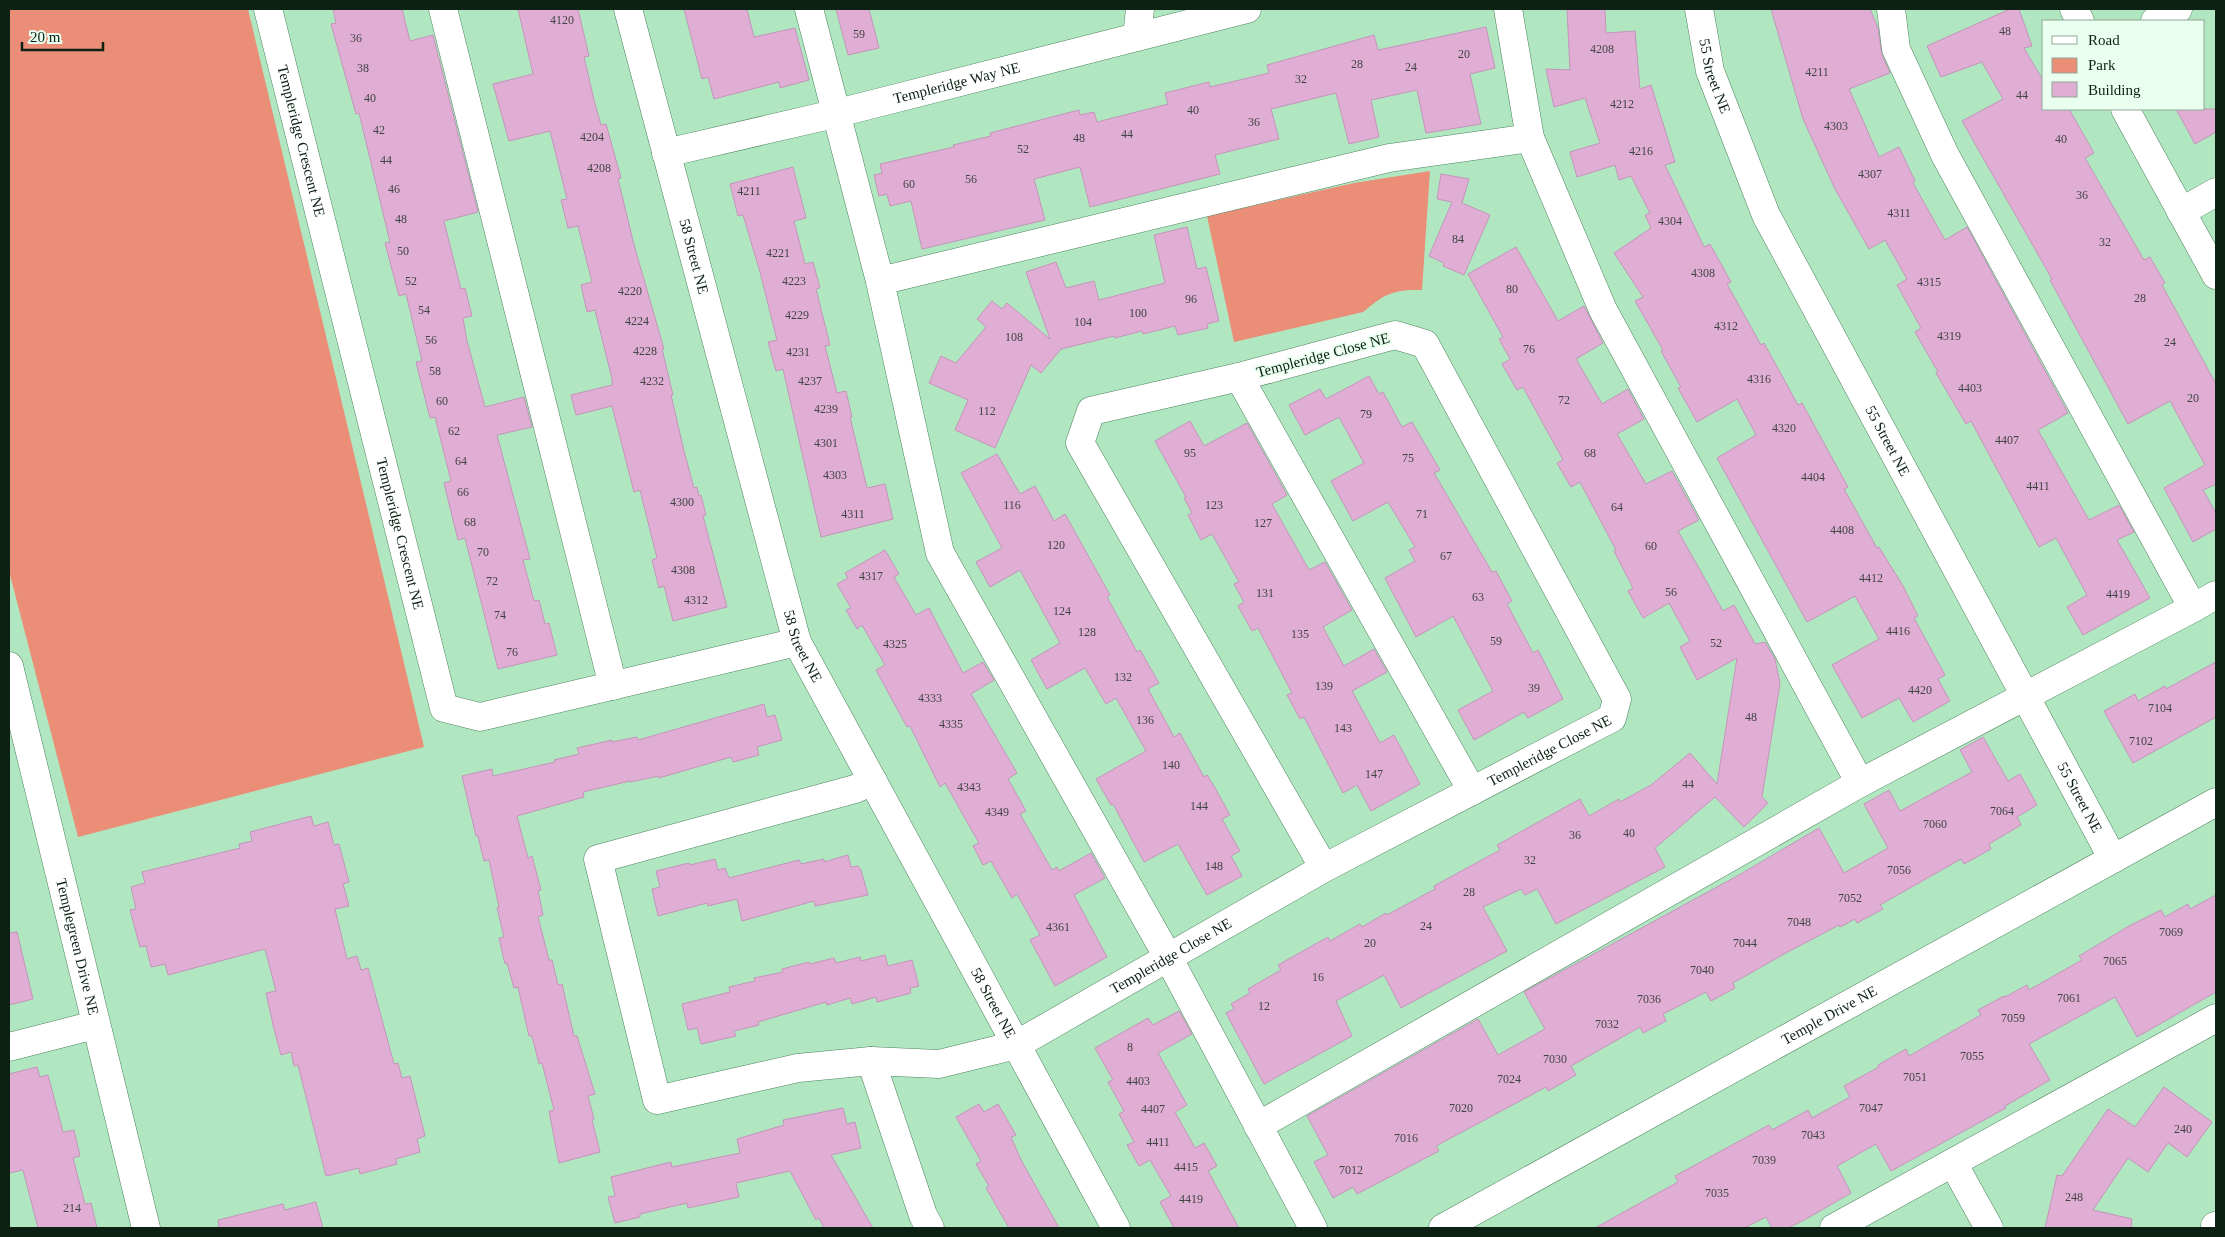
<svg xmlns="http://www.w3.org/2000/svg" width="2225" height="1237" font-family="Georgia,serif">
	<rect width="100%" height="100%" fill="#b0e7c1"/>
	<g fill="#eb8e78">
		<path d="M9,9H248L424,747L78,837L9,571Z"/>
		<path d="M1430,171L1422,290C1394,289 1384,294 1363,312L1234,342L1207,216L1354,183Z"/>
	</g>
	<g fill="#e0aed5" stroke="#c494ba">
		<path d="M333,9H402L410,41L433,35L478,212L444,221L461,289L465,288L472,316L463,318L467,341L485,407L524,397L532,427L497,435L530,559L523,560L534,601L539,600L545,624L549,623L557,655L498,669L465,538L458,540L444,483L451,481L435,417L430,418L416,362L422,361L406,294L399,296L385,243L390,242L359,113L356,114L331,24L336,23Z"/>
		<path d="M518,9H578L589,56L584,57L595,104L601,125L606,124L621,178L618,179L634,245L664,349H662L673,395H671L684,451L694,488L697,487L699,496L701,495L706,515L703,516L727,607L673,621L664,586L659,588L652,560L657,558L640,490L634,492L612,406L576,415L571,395L612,385V379L595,310L587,312L581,285L592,282L578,226L568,228L561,200L567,199L550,131L509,141L493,84L533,74Z"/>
		<path d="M684,9H747L754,37L795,28L809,80L780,88L779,82L714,99L708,77L702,79Z"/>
		<path d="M836,9H869L879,48L848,55Z"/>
		<path d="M1567,9H1605L1606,33L1635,31L1640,89L1651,85L1675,162L1665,165L1704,247L1710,244L1731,282L1727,284L1761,345L1764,343L1798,405L1802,403L1848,487L1844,489L1877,548L1879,547L1903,586L1918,616L1914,618L1945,675L1938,679L1950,701L1913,722L1899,698L1862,718L1832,665L1879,639L1855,596L1807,622L1717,458L1756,435L1737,399L1697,422L1678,388L1681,387L1661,351L1663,350L1635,301L1643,297L1614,253L1651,228L1645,215L1650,213L1631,176L1619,180L1615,165L1577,177L1570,152L1600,143L1585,98L1554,107L1546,69L1570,70Z"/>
		<path d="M1771,9H1870L1878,28L1882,55L1890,73L1849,89L1879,157L1899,147L1915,181L1913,183L1945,240L1967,227L2068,413L2038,430L2089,520L2119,505L2134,532L2117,540L2150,598L2083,635L2067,607L2087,595L2056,538L2039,547L1971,421L1966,424L1936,373L1938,372L1915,332L1921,328L1897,285L1907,279L1885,240L1869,249L1835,189L1803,119Z"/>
		<path d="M2010,9H2019L2032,46L2024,48L2044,82V109H2069L2094,153L2085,158L2144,260L2150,257L2165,283L2162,285L2216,384V484L2203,490L2216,513V529L2193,542L2164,488L2205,465L2170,401L2128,424L2050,280L2052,279L1962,121L2003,99L1982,62L1941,77L1927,46Z"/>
		<path d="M1486,27L1495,68L1470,74L1481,124L1426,133L1417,90L1371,100L1379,137L1349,144L1336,93L1271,109L1279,139L1215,155L1220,174L1090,207L1080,167L1034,179L1045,220L922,249L911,201L890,206L887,194L879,196L874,175L882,173L880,164L954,147L953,145L991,136L990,133L1079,110L1080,115L1094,112L1097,122L1168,104L1165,93L1209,82L1210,87L1269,73L1267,65L1374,35L1378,50Z"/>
		<path d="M2176,109H2216V132L2195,144Z"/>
		<path d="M793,167L806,218L794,221L805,264L813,262L820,288L816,289L830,345L825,346L837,393L846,391L852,417H850L867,488L885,484L893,519L821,537L783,369L776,371L768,342L777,340L760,272L743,215L738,216L730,184Z"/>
		<path d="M1441,174L1469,179L1462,203L1490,215L1464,275L1443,266L1444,263L1429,256L1452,202L1437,199Z"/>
		<path d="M1187,227L1197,269L1206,267L1219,321L1207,324L1208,328L1178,335L1175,326L1143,334L1142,331L1115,338L1114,336L1061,349L1041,373L1031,365L995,448L955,430L968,400L929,383L941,356L956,363L986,327L977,319L992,301L1002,309L1007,303L1050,339L1026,272L1056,262L1066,288L1094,281L1099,300L1165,283L1154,235Z"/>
		<path d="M1516,247L1558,321L1584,306L1603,343L1576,359L1602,404L1628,389L1644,419L1617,434L1646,484L1672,471L1699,520L1678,531L1723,611L1734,605L1755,644L1765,642L1775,659L1780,683L1762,797L1768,803L1744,827L1715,797L1655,848L1665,867L1556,924L1537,889L1525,895L1521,889L1483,907L1507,951L1401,1008L1384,975L1336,1001L1352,1036L1264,1084L1226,1013L1234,1009L1231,1004L1250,993L1248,989L1281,970L1278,965L1328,937L1330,941L1360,924L1362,927L1386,913L1387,915L1435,889L1434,886L1500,850L1497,845L1580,799L1589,816L1619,799L1620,802L1651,785L1690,753L1717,784L1737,658L1697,680L1680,647L1690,641L1669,603L1643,618L1628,591L1633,588L1614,551L1616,550L1580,482L1571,487L1557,463L1563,460L1523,387L1517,390L1502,364L1510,359L1499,339L1503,337L1468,274Z"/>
		<path d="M1369,376L1379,394L1383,392L1402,427L1412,422L1440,470L1434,473L1492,572L1496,571L1512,601L1507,604L1533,653L1538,650L1563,699L1528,718L1524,712L1474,740L1458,710L1493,691L1453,616L1416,637L1385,578L1415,561L1409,550L1415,547L1388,502L1353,521L1331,481L1364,463L1339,417L1305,435L1289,405L1320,389L1326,399Z"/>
		<path d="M1190,421L1204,446L1247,423L1287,495L1272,504L1309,570L1325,562L1352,610L1323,627L1344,666L1374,649L1387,672L1352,691L1380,743L1394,735L1420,784L1371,811L1357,785L1343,793L1304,717L1300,719L1287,695L1292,693L1258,628L1252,631L1238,606L1244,602L1234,584L1239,582L1212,534L1201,540L1188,515L1192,513L1184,498L1186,497L1155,441Z"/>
		<path d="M997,454L1020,494L1035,486L1054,521L1065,514L1110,595L1107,597L1137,652L1140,650L1159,683L1148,689L1174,737L1180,733L1204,777L1207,775L1214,786L1230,815L1222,819L1240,851L1231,856L1242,876L1207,895L1178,844L1144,862L1113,804L1111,805L1096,779L1146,751L1116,698L1106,704L1085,668L1047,689L1031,660L1060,643L1020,570L990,587L976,562L1002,548L961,473Z"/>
		<path d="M885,550L899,574L894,577L916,615L929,608L963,673L983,662L994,680L971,694L1017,773L1008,779L1026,811L1020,814L1052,870L1057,867L1059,871L1091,853L1105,878L1074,895L1107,957L1055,986L1030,940L1040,935L1017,894L1012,898L991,861L983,865L973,846L979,843L945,783L940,787L910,726L907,727L876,670L885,665L862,625L857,629L846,610L851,608L837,584L848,578L845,573Z"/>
		<path d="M2216,662V717L2133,763L2104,711L2135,694L2138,701L2165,686L2166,689Z"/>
		<path d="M764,704L767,717L775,715L782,740L757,747L759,755L733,762L731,757L659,778V776L630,782V781L583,792L584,797L517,816L528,858L532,856L541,890L538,891L543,915L538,917L549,960H552L558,985L562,984L574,1036H577L595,1094L588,1096L594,1119L592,1120L600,1152L559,1163L549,1111L554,1110L542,1063L539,1064L532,1036H529L518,987L514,988L507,963L505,964L499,938L504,937L497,908L499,907L489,860L484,861L478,836H476L462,776L492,769L493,776L555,762L554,760L579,754L577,748L612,740V742L637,737L638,740Z"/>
		<path d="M1983,737L2008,781L2020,774L2037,805L2017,817L2021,825L1989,844L1991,849L1964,864L1961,859L1880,905L1883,909L1857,923L1855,919L1840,927L1839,925L1784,954L1733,983L1735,988L1711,1001L1706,992L1663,1014L1666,1021L1643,1033L1640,1027L1571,1066L1576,1075L1548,1091L1546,1087L1436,1146L1439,1151L1357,1194L1353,1187L1333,1198L1314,1162L1328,1155L1307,1116L1478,1019L1498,1055L1545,1029L1524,992L1739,875L1819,828L1844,873L1888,848L1864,804L1889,790L1900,811L1972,772L1960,750Z"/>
		<path d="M311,816L314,826L328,822L334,845L339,844L349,882L343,884L349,906L335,909L347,959L357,956L361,970L368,968L394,1064L398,1063L402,1078L410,1076L425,1136L417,1139L420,1152L396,1159L397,1164L360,1174L359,1168L326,1176L298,1065L294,1066L291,1052L281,1055L274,1029L266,993L276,991L265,949L168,975L165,964L151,967L146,946L140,947L130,910L136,909L131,887L145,883L142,872L240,848L239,844L252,841L250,832Z"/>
		<path d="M848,855L851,867L858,866L861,870L868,895L815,906L814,901L742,921L737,899L708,906L707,903L658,916L652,889L660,887L656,871L689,863L690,865L715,859L718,870L725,868L729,878L799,860L801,864L824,859V862Z"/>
		<path d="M2216,895V992L2137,1037L2115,997L2029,1044L2050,1080L2005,1106L2006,1108L1891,1171L1876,1144L1837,1166L1851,1193L1806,1219L1788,1228H1772L1766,1217L1744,1228H1595L1678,1182L1675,1176L1769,1125L1772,1130L1808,1110L1812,1118L1850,1097L1844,1086L1879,1067L1878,1065L1906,1049L1909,1056L1981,1015L1978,1010L2004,996L2005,997L2027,985L2029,990L2082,960L2079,956L2129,926L2161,910L2165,917L2188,904L2190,909Z"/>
		<path d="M17,932L33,999L9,1005V933Z"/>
		<path d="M885,955L888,966L912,960L919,986L910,988L911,993L877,1002L876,997L852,1004L850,998L827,1005L826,1002L758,1022L759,1025L734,1031L736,1036L701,1044L697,1028L688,1030L682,1004L730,992L729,987L755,981L754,978L783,972L782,969L809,962L810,964L834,958L836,963L860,957L861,961Z"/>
		<path d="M1179,1011L1192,1034L1158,1053L1187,1105L1175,1112L1195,1148L1204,1143L1217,1166L1208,1171L1239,1228H1174L1160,1202L1171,1196L1150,1160L1139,1166L1127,1145L1134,1142L1119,1114L1124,1111L1108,1082L1113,1080L1095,1048L1148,1018L1153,1025Z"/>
		<path d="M37,1067L40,1077L48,1075L63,1132L74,1130L80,1156L73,1158L85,1204L91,1203L97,1228H38L23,1170L9,1173V1074Z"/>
		<path d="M2164,1087L2212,1122L2187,1157L2168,1143L2148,1172L2128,1158L2093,1210L2132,1219L2131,1228H2045L2057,1175L2062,1176L2108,1109L2135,1127Z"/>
		<path d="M979,1104L984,1112L998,1104L1016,1135L1011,1137L1021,1160L1059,1228H1009L986,1188L989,1186L976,1164L981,1161L956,1117Z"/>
		<path d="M843,1108L847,1124L855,1122L861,1148L831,1155L873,1228H824L819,1218L816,1220L790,1171L736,1183L739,1197L688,1208L687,1203L640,1214V1217L615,1223L608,1197L615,1196L611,1177L671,1162L672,1167L740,1153L737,1139L784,1125L783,1120Z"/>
		<path d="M316,1202L323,1228H219L218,1220L283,1204L285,1210Z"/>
	</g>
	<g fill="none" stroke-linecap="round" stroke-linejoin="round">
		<defs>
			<g id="minor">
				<path id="s1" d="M268,9L444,708L480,717L797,642"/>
				<path d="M443,9L613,686"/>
				<path id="s2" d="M628,9L797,642L1116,1228"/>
				<path d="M809,9L880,281"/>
				<path id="s3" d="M1699,9L1710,71L1766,215L2113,859"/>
				<path d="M1891,9L1896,49L1945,155L2193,608L2216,595"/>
				<path d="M2074,9L2080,21"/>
				<path d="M2155,21L2178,9"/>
				<path d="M1137,37L1140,9"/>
				<path d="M2125,109L2216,275"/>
				<path id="s4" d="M666,153L834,114L1247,9"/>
				<path d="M2181,212L2216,192"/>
				<path d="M1239,377L1472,791"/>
				<path id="s5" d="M9,666L146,1228"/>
				<path id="s6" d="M873,781L855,789L598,859L657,1100L798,1068L871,1061L939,1064L1016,1045L1324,868L1612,718L1617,699L1425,344L1395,335L1239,377L1091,411L1080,443L1324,868"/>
				<path d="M1860,783L2193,608"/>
				<path d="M9,1047L95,1025"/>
				<path d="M871,1061L923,1215L930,1228"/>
				<path d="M1258,1126L1860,783L1603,310L1530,138L1508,9"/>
				<path d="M1953,1163L1989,1228"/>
				<path d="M2215,1226H2216"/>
				<path d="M1313,1228L1168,957L940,553L880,281L1389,158L1530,138"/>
				<path id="s7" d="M1443,1228L2216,802"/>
				<path d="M1834,1228L2216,1018"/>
			</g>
		</defs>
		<use href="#minor" stroke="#4e825f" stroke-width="29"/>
		<use href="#minor" stroke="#fff" stroke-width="28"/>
	</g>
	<g text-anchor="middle" stroke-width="4" stroke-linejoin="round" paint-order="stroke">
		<g font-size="12" fill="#414444">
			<text x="562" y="24">4120</text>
			<text x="2005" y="35">48</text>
			<text x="859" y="38">59</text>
			<text x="356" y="42">36</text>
			<text x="1602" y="53">4208</text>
			<text x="1464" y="58">20</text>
			<text x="1357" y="68">28</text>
			<text x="1411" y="71">24</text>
			<text x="363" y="72">38</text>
			<text x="1817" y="76">4211</text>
			<text x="1301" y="83">32</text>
			<text x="2022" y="99">44</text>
			<text x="370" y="102">40</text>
			<text x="1622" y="108">4212</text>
			<text x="1193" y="114">40</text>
			<text x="1254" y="126">36</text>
			<text x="1836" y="130">4303</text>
			<text x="379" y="134">42</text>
			<text x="1127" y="138">44</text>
			<text x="592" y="141">4204</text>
			<text x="1079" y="142">48</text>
			<text x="2061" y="143">40</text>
			<text x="1023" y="153">52</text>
			<text x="1641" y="155">4216</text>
			<text x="386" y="164">44</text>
			<text x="599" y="172">4208</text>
			<text x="1870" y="178">4307</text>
			<text x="971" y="183">56</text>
			<text x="909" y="188">60</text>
			<text x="394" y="193">46</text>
			<text x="749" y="195">4211</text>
			<text x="2082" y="199">36</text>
			<text x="1899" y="217">4311</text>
			<text x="401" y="223">48</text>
			<text x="1670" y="225">4304</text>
			<text x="1458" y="243">84</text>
			<text x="2105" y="246">32</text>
			<text x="403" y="255">50</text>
			<text x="778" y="257">4221</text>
			<text x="1703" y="277">4308</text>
			<text x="411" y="285">52</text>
			<text x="794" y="285">4223</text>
			<text x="1929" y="286">4315</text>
			<text x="1512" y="293">80</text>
			<text x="630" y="295">4220</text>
			<text x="2140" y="302">28</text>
			<text x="1191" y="303">96</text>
			<text x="424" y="314">54</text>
			<text x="1138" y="317">100</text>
			<text x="797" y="319">4229</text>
			<text x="637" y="325">4224</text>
			<text x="1083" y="326">104</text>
			<text x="1726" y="330">4312</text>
			<text x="1949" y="340">4319</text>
			<text x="1014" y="341">108</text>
			<text x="431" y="344">56</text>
			<text x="2170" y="346">24</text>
			<text x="1529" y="353">76</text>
			<text x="645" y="355">4228</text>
			<text x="798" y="356">4231</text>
			<text x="435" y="375">58</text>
			<text x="1759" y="383">4316</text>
			<text x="652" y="385">4232</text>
			<text x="810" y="385">4237</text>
			<text x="1970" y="392">4403</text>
			<text x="2193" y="402">20</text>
			<text x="1564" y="404">72</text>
			<text x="442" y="405">60</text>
			<text x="826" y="413">4239</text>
			<text x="987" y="415">112</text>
			<text x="1366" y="418">79</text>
			<text x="1784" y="432">4320</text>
			<text x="454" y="435">62</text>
			<text x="2007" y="444">4407</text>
			<text x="826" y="447">4301</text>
			<text x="1190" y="457">95</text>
			<text x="1590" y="457">68</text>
			<text x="1408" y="462">75</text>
			<text x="461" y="465">64</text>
			<text x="835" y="479">4303</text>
			<text x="1813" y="481">4404</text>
			<text x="2038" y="490">4411</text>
			<text x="463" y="496">66</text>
			<text x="682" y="506">4300</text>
			<text x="1012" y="509">116</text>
			<text x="1214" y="509">123</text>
			<text x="1617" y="511">64</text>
			<text x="853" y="518">4311</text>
			<text x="1422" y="518">71</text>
			<text x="470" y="526">68</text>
			<text x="1263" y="527">127</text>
			<text x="1842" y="534">4408</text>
			<text x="1056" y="549">120</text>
			<text x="1651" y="550">60</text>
			<text x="483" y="556">70</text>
			<text x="1446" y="560">67</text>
			<text x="683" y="574">4308</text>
			<text x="871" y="580">4317</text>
			<text x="1871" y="582">4412</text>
			<text x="492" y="585">72</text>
			<text x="1671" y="596">56</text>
			<text x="1265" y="597">131</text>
			<text x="2118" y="598">4419</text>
			<text x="1478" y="601">63</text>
			<text x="696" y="604">4312</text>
			<text x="1062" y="615">124</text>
			<text x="500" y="619">74</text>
			<text x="1898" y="635">4416</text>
			<text x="1087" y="636">128</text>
			<text x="1300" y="638">135</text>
			<text x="1496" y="645">59</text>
			<text x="1716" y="647">52</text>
			<text x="895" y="648">4325</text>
			<text x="512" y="656">76</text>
			<text x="1123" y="681">132</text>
			<text x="1324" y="690">139</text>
			<text x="1534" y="692">39</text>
			<text x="1920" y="694">4420</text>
			<text x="930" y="702">4333</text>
			<text x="2160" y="712">7104</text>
			<text x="1751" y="721">48</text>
			<text x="1145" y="724">136</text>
			<text x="951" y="728">4335</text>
			<text x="1343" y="732">143</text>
			<text x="2141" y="745">7102</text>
			<text x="1171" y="769">140</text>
			<text x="1374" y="778">147</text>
			<text x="1688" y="788">44</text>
			<text x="969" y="791">4343</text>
			<text x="1199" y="810">144</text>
			<text x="2002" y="815">7064</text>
			<text x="997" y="816">4349</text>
			<text x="1935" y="828">7060</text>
			<text x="1629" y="837">40</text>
			<text x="1575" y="839">36</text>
			<text x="1530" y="864">32</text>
			<text x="1214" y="870">148</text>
			<text x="1899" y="874">7056</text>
			<text x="1469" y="896">28</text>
			<text x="1850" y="902">7052</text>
			<text x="1799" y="926">7048</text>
			<text x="1426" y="930">24</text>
			<text x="1058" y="931">4361</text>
			<text x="2171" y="936">7069</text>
			<text x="1370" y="947">20</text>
			<text x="1745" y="947">7044</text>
			<text x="2115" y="965">7065</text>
			<text x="1702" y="974">7040</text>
			<text x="1318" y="981">16</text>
			<text x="2069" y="1002">7061</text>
			<text x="1649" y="1003">7036</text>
			<text x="1264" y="1010">12</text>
			<text x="2013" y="1022">7059</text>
			<text x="1607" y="1028">7032</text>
			<text x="1130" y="1051">8</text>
			<text x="1972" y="1060">7055</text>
			<text x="1555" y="1063">7030</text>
			<text x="1915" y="1081">7051</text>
			<text x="1509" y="1083">7024</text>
			<text x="1138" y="1085">4403</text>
			<text x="1461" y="1112">7020</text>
			<text x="1871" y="1112">7047</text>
			<text x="1153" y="1113">4407</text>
			<text x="2183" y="1133">240</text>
			<text x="1813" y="1139">7043</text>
			<text x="1406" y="1142">7016</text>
			<text x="1158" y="1146">4411</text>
			<text x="1764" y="1164">7039</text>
			<text x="1186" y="1171">4415</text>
			<text x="1351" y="1174">7012</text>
			<text x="1717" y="1197">7035</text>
			<text x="2074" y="1201">248</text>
			<text x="1191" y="1203">4419</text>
			<text x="72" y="1212">214</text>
		</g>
		<g font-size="15" fill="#0c2114" stroke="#e9ffef">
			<text dy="5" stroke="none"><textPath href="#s3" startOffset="69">55 Street NE</textPath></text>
			<text dy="5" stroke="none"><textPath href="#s4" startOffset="299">Templeridge Way NE</textPath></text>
			<text dy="5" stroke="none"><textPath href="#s1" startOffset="136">Templeridge Crescent NE</textPath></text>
			<text dy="5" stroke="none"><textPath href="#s2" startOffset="256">58 Street NE</textPath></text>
			<text transform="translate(1323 355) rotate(-15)" y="5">Templeridge Close NE</text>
			<text dy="5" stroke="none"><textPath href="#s3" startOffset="474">55 Street NE</textPath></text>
			<text dy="5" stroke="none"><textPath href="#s1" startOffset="541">Templeridge Crescent NE</textPath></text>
			<text dy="5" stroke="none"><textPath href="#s2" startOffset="661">58 Street NE</textPath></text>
			<text dy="5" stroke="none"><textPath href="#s6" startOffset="1509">Templeridge Close NE</textPath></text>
			<text dy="5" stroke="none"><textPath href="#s3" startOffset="879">55 Street NE</textPath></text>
			<text dy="5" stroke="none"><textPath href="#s5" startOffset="289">Templegreen Drive NE</textPath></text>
			<text dy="5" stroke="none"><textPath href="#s6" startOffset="1078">Templeridge Close NE</textPath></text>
			<text dy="5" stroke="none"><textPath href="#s2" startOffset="1066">58 Street NE</textPath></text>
			<text dy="5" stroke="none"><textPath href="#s7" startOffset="441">Temple Drive NE</textPath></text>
		</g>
	</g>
	<rect width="2225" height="1237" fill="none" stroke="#0c2114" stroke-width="20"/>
	<rect x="2042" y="20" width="162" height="90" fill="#e9ffef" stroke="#91a697"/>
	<rect x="2052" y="36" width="25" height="8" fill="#ffffff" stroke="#91a697"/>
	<text x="2088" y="45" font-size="15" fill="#0c2114">Road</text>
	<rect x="2052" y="58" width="25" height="15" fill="#eb8e78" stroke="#91a697"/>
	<text x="2088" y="70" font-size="15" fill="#0c2114">Park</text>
	<rect x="2052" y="82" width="25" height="15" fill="#e0aed5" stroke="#91a697"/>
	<text x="2088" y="95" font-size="15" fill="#0c2114">Building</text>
	<path d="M22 42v8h81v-8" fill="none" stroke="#0c2114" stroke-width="2.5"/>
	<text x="30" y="42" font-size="15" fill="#0c2114" stroke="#e9ffef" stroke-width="4" paint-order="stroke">20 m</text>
</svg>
